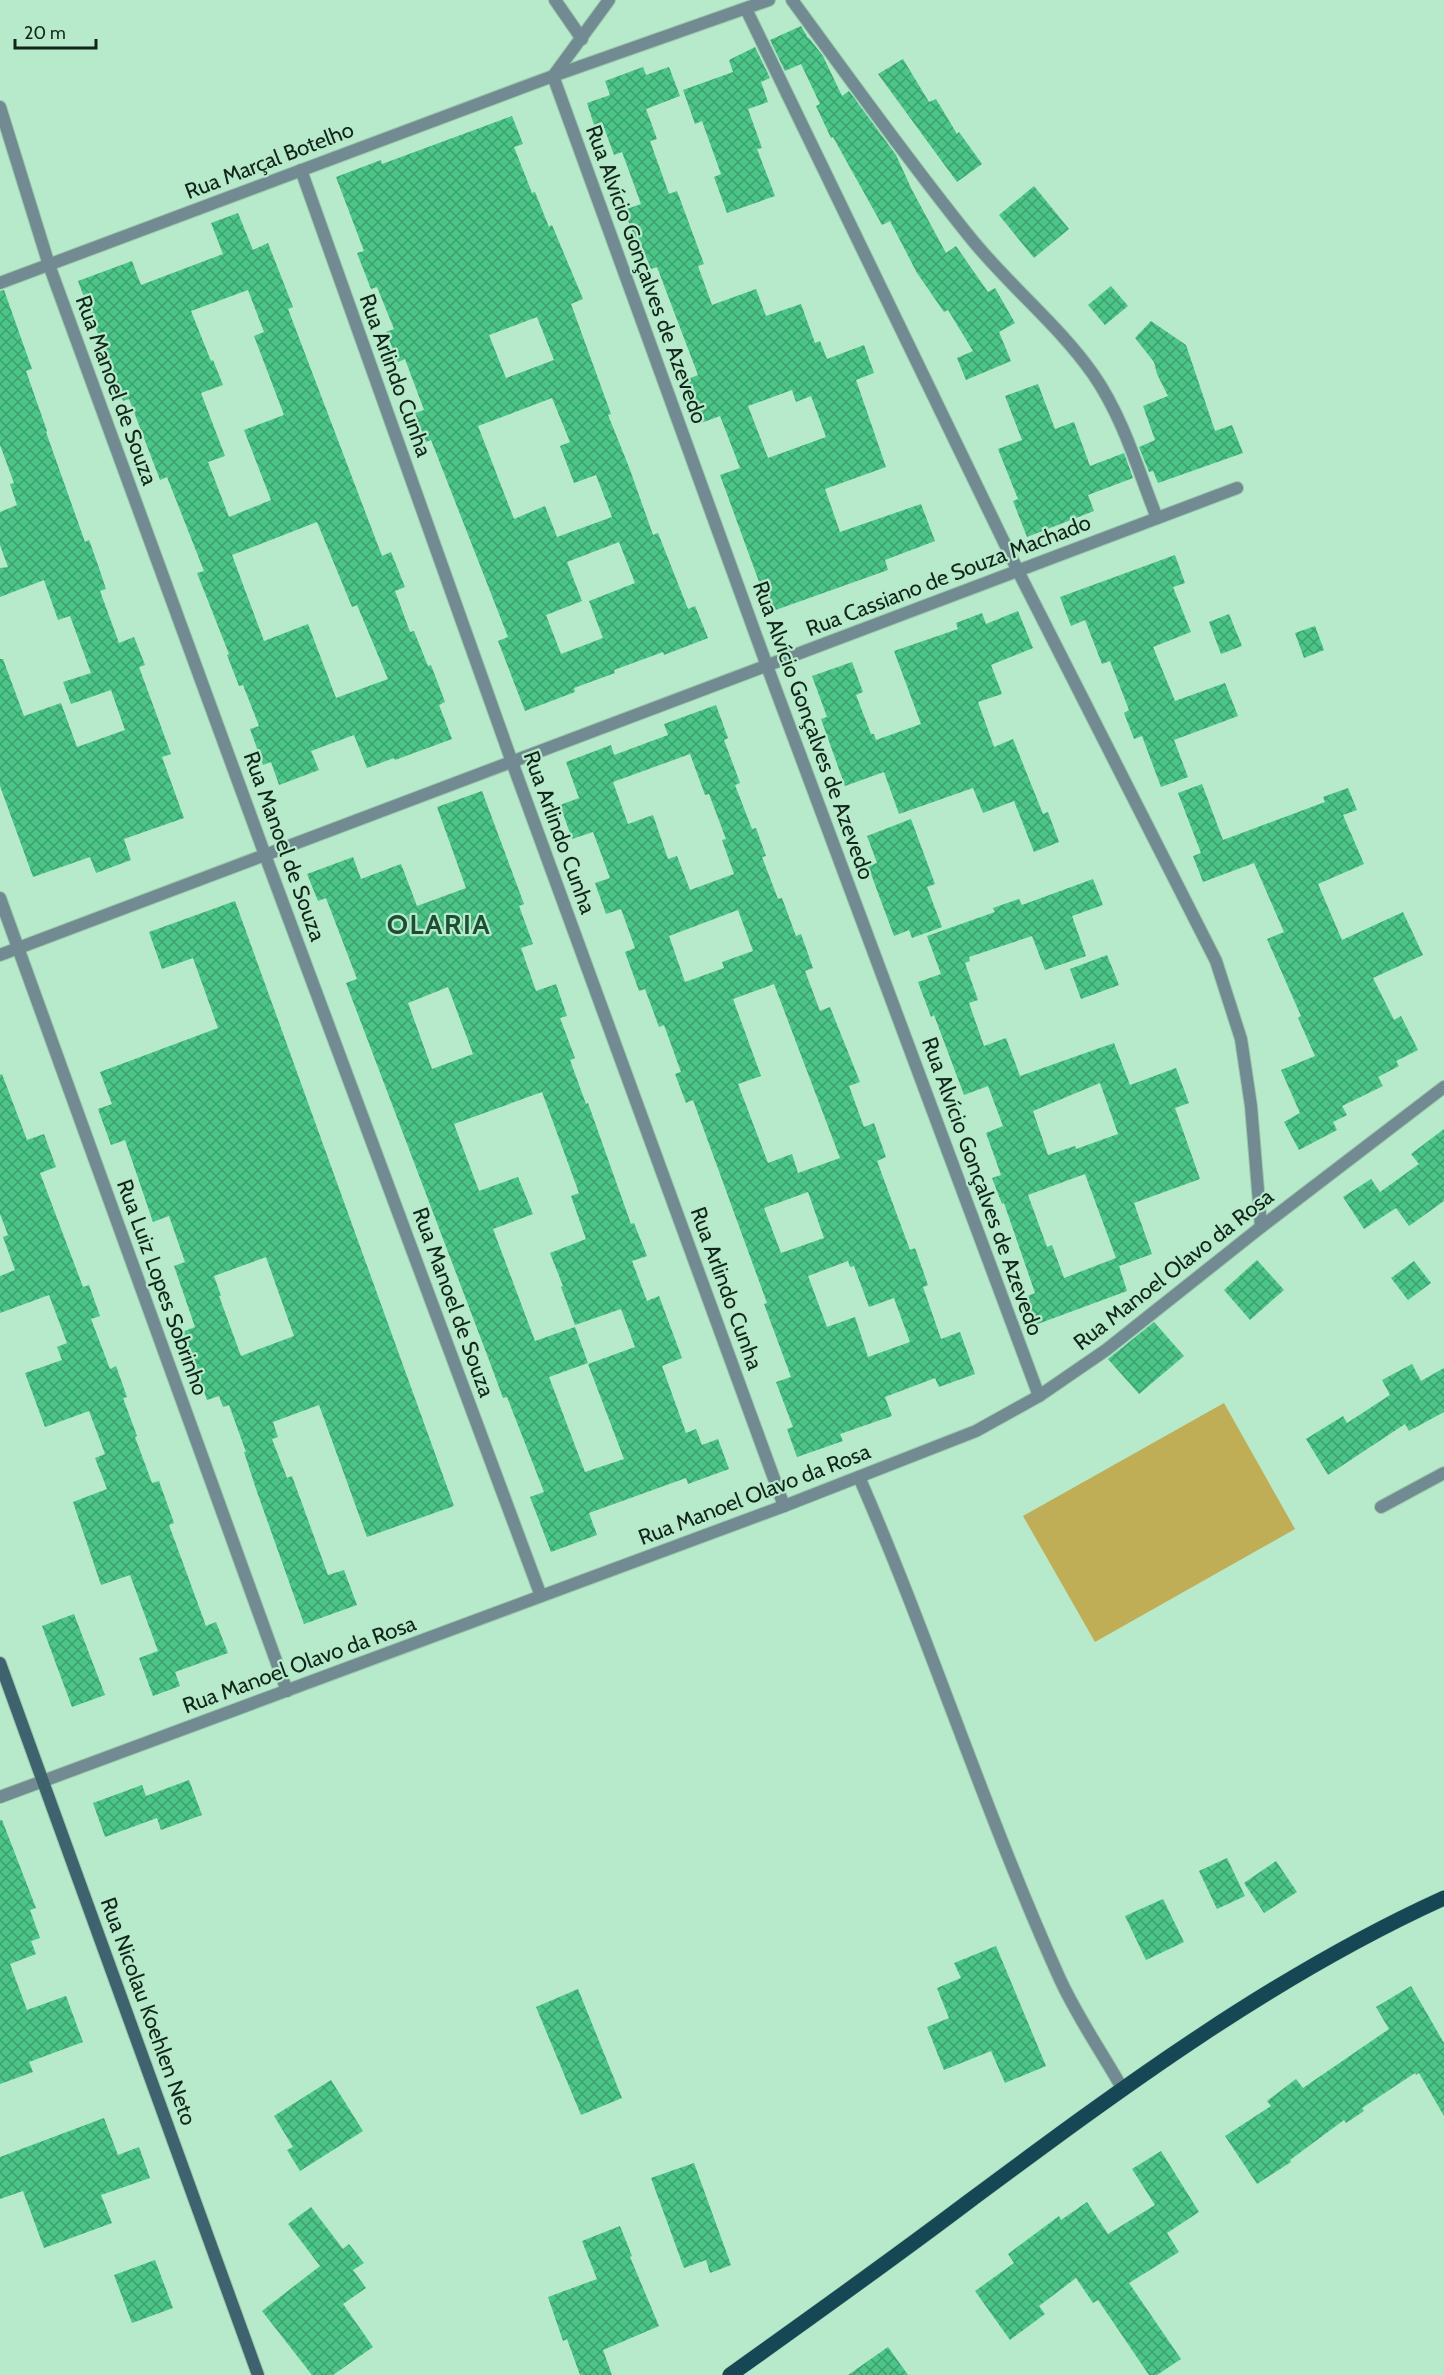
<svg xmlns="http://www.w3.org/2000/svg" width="1444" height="2375" font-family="Cabin,sans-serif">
	<defs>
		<pattern id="building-cross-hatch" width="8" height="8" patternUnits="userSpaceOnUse" patternTransform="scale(1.5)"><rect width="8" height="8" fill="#4bc588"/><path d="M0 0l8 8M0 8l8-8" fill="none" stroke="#3da06e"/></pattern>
	</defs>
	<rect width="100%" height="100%" fill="#b7eacb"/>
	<path fill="#bfae55" d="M1224,1403L1295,1529L1095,1642L1023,1516Z"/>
	<g fill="url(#building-cross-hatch)" fill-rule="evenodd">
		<path d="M801,26L808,38H809L823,56L842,96L849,91L896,155L912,190L946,253L956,246L988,292L995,288L1015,323L999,332L1011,361L966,380L957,358L973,351L948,310L944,312L917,273L890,221L882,225L833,137L831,138L816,106L820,104L801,64L785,71L770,40Z"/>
		<path d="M755,47L770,78L761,82L768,102L748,109L762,148L757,149L775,196L727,213L714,177L721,174L702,121L695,124L683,90L733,72L729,60Z"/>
		<path d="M903,59L929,102L936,99L957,134L959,132L982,164L957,182L878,74Z"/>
		<path d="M643,67L646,75L669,67L680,96L646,109L657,139L650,141L669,194L677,191L704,264L698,266L712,305L756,289L766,316L801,304L815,343L820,341L827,359L864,345L874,373L856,380L886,467L825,489L840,532L921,504L935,541L885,560L888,570L770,612L720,475L740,468L720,416L701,423L685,380L698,375L657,267L651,269L638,237L635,238L624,210L641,204L622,152L614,155L602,122L594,125L587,103L610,95L605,81ZM792,390L796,402L811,396L826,437L768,458L748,406Z"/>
		<path d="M512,116L523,144L514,147L532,193L535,192L549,227L552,225L583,299L571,304L611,414L608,415L629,467L653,535L658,533L688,609L695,606L708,638L664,655L663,652L614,670L615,673L574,688L575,692L525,711L498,641L508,637L431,440L426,442L415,413L424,410L405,359L398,362L386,332L394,329L377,287L371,289L357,253L364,251L336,177L381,160L382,164ZM537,317L554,360L506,378L489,335ZM552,398L570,442L560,446L574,483L596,475L612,517L557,537L545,506L514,519L478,426ZM619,542L635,583L589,601L603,638L561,654L546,615L582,601L567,562Z"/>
		<path d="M1034,186L1069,229L1034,258L999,215Z"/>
		<path d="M238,213L253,250L268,243L293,307L288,309L382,556L391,552L405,587L395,591L410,632L414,631L428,666L431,665L445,702L439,705L452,739L395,760L394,758L367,768L354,735L311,751L319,770L279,785L271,762L263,765L250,729L259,726L243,685L239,686L227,655L229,654L197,573L204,571L167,477L160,480L129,399L123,401L78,281L132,261L141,285L223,254L211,223ZM248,290L264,332L254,336L284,415L244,430L271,500L229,517L208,462L225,456L201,393L223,385L213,360L211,361L191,311ZM317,522L352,607L357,605L388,679L336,698L308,624L264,641L232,555Z"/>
		<path d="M1111,286L1128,306L1105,325L1088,305Z"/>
		<path d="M4,290L32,369L26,371L47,431L46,432L85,542L89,540L98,565L106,589L100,591L119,643L134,637L145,665L139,667L171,754L162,757L184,818L124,839L131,860L96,873L90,857L33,877L0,786V659H3L24,716L61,703L77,747L125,730L111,690L71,704L63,682L91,673L70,616L58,620L44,580L0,597V568L8,567L0,545V512L17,505L10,484L14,483L0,445V291Z"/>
		<path d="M1151,321L1186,345L1215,431L1232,425L1243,453L1158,483L1153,471L1149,472L1139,447L1155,440L1143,406L1168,396L1157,374L1154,362L1135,338Z"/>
		<path d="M1038,384L1055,429L1074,422L1090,466L1124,453L1133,478L1088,495L1094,511L1027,537L1013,501L1018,499L998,449L1022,440L1005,396Z"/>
		<path d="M1175,555L1185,583L1173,587L1191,632L1153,647L1175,701L1225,683L1238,716L1174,740L1188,777L1161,787L1142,736L1134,739L1124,713L1129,710L1110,661L1102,664L1085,620L1071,626L1060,597Z"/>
		<path d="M1018,611L1033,648L991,665L1002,694L978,702L994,747L1013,739L1043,814L1048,812L1059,842L1034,852L1014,801L983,813L973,788L899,814L884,772L845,786L821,719L827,717L812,676L852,662L863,692L856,695L871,734H874L876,740L921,724L894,651L958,629L956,623L982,613L986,624Z"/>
		<path d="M1229,614L1242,646L1221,654L1209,622Z"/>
		<path d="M1315,626L1324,650L1304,658L1295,633Z"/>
		<path d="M716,705L728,738L724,740L740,783L735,785L752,829L756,828L766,856L762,857L778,899L782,898L796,936L801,934L813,968L805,971L820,1011L830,1007L860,1082L849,1086L864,1127L874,1123L886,1157L877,1161L910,1250L915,1248L928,1285L923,1287L941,1339L960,1332L975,1374L939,1387L935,1378L885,1397L892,1416L840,1434L843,1441L797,1457L787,1429L793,1427L776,1382L791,1377L764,1304L767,1303L693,1100L686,1103L675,1074L681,1072L664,1025L659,1027L645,989L639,991L625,952L635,948L621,909L606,914L595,883L610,878L593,832L572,839L560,805L579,798L566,762L611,745L614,755L668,735L664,724ZM690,754L705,795L709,794L726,839L722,840L734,874L690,890L677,856L668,859L653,815L628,824L613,782ZM738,910L753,951L722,962L724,968L685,982L669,936ZM774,984L840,1158L798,1173L792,1154L768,1163L738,1084L761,1076L733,999ZM808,1192L824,1238L781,1253L764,1208ZM848,1261L850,1267L854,1266L869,1307L894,1298L910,1342L868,1357L855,1317L827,1327L808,1276Z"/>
		<path d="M1202,784L1223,840L1325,802L1323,797L1348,788L1357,810L1343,815L1364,864L1318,884L1342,940L1403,912L1423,955L1373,978L1394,1020L1401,1016L1418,1050L1396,1061L1399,1066L1378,1077L1383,1086L1342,1106L1347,1115L1333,1122L1337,1130L1299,1150L1284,1122L1300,1113L1281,1070L1315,1056L1298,1018L1301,1016L1267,939L1284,932L1254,863L1203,882L1193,856L1201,853L1178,793Z"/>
		<path d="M482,791L524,904L519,906L533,944L521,948L536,991L556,984L567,1016L560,1018L575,1058L570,1060L586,1104L588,1103L631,1224L634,1223L647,1256L632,1261L647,1301L659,1296L682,1358L662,1366L686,1433L696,1429L702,1445L718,1439L729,1469L688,1484L686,1478L589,1513L597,1535L551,1552L530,1497L544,1492L507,1397L503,1398L489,1360L346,983L357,979L326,898L318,901L307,874L353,857L361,879L401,864L417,906L466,888L437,807ZM448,987L473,1054L432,1069L408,1003ZM542,1092L579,1193L571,1196L586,1239L550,1253L563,1286L561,1287L575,1325L621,1309L635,1347L588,1364L624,1459L585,1472L549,1377L588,1363L575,1327L535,1341L493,1229L533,1214L518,1177L479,1191L454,1124Z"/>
		<path d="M911,819L935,884L927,887L942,927L912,938L909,930L894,936L868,866L877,863L867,836Z"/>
		<path d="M1093,879L1103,905L1072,916L1086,956L1045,970L1032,936L969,957L970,961L965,963L978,1000L969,1003L984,1046L1006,1038L1020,1076L1114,1043L1130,1085L1176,1068L1189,1103L1175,1108L1200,1179L1134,1203L1152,1254L1119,1266L1127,1291L1035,1325L1025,1297L1035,1293L1004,1203L1002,1204L992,1178L1001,1175L986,1133L1003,1126L988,1086L964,1095L934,1015L931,1017L918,982L941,974L927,936L995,912L993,908L1019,899L1022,905ZM1100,1083L1118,1134L1076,1149L1075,1146L1048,1155L1033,1111ZM1085,1174L1116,1258L1064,1278L1052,1245L1047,1247L1028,1195Z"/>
		<path d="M235,901L454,1506L367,1537L319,1405L273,1422L278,1437L272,1439L287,1478L292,1476L328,1575L344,1570L357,1605L304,1624L256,1489L244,1452H246L229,1405L223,1407L219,1396L207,1400L182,1332L195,1327L174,1266L185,1262L169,1216L153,1222L125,1140L111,1145L98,1109L112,1104L100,1072L218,1028L193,958L162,969L149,932ZM266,1257L294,1336L241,1356L219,1296H221L214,1276Z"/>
		<path d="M1107,955L1119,985L1081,999L1070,969Z"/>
		<path d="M2,1074L27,1140L44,1134L56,1167L40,1173L83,1287L89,1285L100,1316L91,1319L110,1369L116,1366L127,1397L123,1398L137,1436L135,1437L152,1483L159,1481L174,1523L169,1525L206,1626L216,1622L228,1653L175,1672L180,1686L153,1696L139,1658L158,1651L130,1575L101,1585L73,1502L107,1489L95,1458L105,1454L89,1411L45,1427L25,1373L62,1360L57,1347L67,1343L49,1295L0,1313V1276L15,1270L3,1237L8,1235L0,1214V1075Z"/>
		<path d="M1444,1129V1201L1409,1226L1396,1208L1364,1229L1343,1197L1371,1179L1380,1192L1419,1164L1411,1154Z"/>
		<path d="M1257,1260L1284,1290L1250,1320L1224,1290Z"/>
		<path d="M1414,1261L1431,1283L1408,1300L1391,1278Z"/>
		<path d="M1154,1322L1184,1356L1139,1394L1108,1359Z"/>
		<path d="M1412,1364L1421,1381L1444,1368V1412L1409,1431L1405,1424L1328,1475L1306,1439L1343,1416L1347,1423L1390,1395L1382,1380Z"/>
		<path d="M74,1614L105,1695L72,1707L42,1626Z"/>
		<path d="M189,1780L202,1815L161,1830L157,1818L105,1837L93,1803L142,1785L146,1796Z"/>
		<path d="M0,1820H2L36,1908L30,1910L40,1938L31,1941L36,1954L10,1964L27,2010L66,1996L83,2042L29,2062L33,2072L0,2084Z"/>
		<path d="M1227,1858L1245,1896L1217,1909L1199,1871Z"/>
		<path d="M1276,1861L1297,1892L1264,1913L1244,1883Z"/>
		<path d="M1163,1899L1184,1942L1146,1960L1125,1916Z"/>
		<path d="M996,1946L1046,2066L1005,2083L991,2051L944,2070L927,2027L949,2018L937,1988L961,1978L954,1963Z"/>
		<path d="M1411,1986L1444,2043V2116L1419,2073L1416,2075L1415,2073L1362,2108L1364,2111L1346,2123L1344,2120L1290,2160L1291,2162L1257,2184L1225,2136L1271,2106L1267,2101L1296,2079L1303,2088L1389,2029L1376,2007Z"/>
		<path d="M578,1989L622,2098L581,2115L536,2007Z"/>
		<path d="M331,2080L363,2131L300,2171L287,2150L293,2147L274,2116Z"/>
		<path d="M104,2118L118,2155L139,2147L150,2178L101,2195L112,2223L44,2248L23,2191L0,2199V2157Z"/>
		<path d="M1161,2151L1199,2212L1167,2233L1179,2252L1129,2283L1181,2359L1157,2375H1149L1098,2300L1093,2303L1076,2278L1039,2306L1045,2314L1010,2340L975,2291L1014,2263L1008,2254L1059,2216L1061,2220L1087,2202L1108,2234L1155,2205L1132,2169Z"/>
		<path d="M694,2163L731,2265L710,2273L706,2260L684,2268L651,2178Z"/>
		<path d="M311,2207L343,2249L349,2244L364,2263L353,2270L366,2288L343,2304L373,2347L333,2375H312L262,2311L320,2266L288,2224Z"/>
		<path d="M620,2226L632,2256L630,2257L659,2326L603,2350L612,2375H580L567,2339L563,2341L548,2297L597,2279L582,2241Z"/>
		<path d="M155,2260L173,2308L132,2323L114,2275Z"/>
		<path d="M888,2347L908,2375H848Z"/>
	</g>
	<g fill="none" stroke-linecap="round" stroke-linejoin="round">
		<defs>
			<path id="lane" d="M555,0L582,39"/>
			<g id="street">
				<path d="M792,0C850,79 907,159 969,236C1007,284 1057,323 1093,374C1123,417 1138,470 1157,518"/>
				<path d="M746,9L1018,571L1216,961L1241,1039L1251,1106L1261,1227"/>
				<path d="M554,75L609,0"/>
				<path d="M553,76L767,666L1039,1396"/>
				<path d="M0,107L49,265L265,855L541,1596"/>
				<path d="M301,170L512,762L784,1506"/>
				<path d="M0,283L553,76L769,0"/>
				<path d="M0,898L287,1691"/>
				<path d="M0,955L1237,488"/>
				<path d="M859,1477C931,1642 985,1813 1059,1977C1076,2015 1101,2051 1122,2088"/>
				<path d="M1381,1507L1444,1473"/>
				<path d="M0,1797L784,1506L976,1431L1039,1396L1106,1350L1261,1227L1444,1087"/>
			</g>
			<path id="secondary" d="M0,1663L258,2375"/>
			<path id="primary" d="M730,2375C810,2318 890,2261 968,2202C1119,2090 1272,1976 1444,1898"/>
		</defs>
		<use href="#lane" stroke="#99c7ab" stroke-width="14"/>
		<use href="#street" stroke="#99c7ab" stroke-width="14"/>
		<use href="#secondary" stroke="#99c7ab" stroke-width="14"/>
		<use href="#primary" stroke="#99c7ab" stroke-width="16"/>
		<use href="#lane" stroke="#728a91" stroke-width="12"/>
		<use href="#street" stroke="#728a91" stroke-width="12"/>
		<use href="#secondary" stroke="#3e636e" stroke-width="12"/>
		<use href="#primary" stroke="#154854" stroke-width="15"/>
	</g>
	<g text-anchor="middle" stroke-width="4.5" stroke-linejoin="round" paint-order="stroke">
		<g font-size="22" fill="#11251a" stroke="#b7eacb">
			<text transform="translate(269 160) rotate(-21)" y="8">Rua Marçal Botelho</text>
			<text transform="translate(647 274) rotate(70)" y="8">Rua Alvício Gonçalves de Azevedo</text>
			<text transform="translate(396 375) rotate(70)" y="8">Rua Arlindo Cunha</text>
			<text transform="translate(117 390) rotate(70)" y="8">Rua Manoel de Souza</text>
			<text transform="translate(948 575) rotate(-21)" y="8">Rua Cassiano de Souza Machado</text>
			<text transform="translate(814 730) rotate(70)" y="8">Rua Alvício Gonçalves de Azevedo</text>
			<text transform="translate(560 832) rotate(70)" y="8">Rua Arlindo Cunha</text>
			<text transform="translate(285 846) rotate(70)" y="8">Rua Manoel de Souza</text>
			<text transform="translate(983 1186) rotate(70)" y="8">Rua Alvício Gonçalves de Azevedo</text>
			<text transform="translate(1173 1269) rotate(-38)" y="8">Rua Manoel Olavo da Rosa</text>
			<text transform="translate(163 1287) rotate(70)" y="8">Rua Luiz Lopes Sobrinho</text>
			<text transform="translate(727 1288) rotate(70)" y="8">Rua Arlindo Cunha</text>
			<text transform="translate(454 1302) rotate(70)" y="8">Rua Manoel de Souza</text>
			<text transform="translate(754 1494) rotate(-21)" y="8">Rua Manoel Olavo da Rosa</text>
			<text transform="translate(299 1664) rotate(-20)" y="8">Rua Manoel Olavo da Rosa</text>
			<text transform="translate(149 2011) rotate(70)" y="8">Rua Nicolau Koehlen Neto</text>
		</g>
		<g font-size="28" font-weight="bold" letter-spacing="1.5" fill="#1e4d35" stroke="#b7eacb">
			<text x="439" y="934">OLARIA</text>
		</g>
	</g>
	<path d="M15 39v9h81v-9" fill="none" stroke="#11251a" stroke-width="3"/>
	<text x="24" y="39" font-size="18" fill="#11251a" stroke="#b7eacb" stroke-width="4.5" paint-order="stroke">20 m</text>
</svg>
